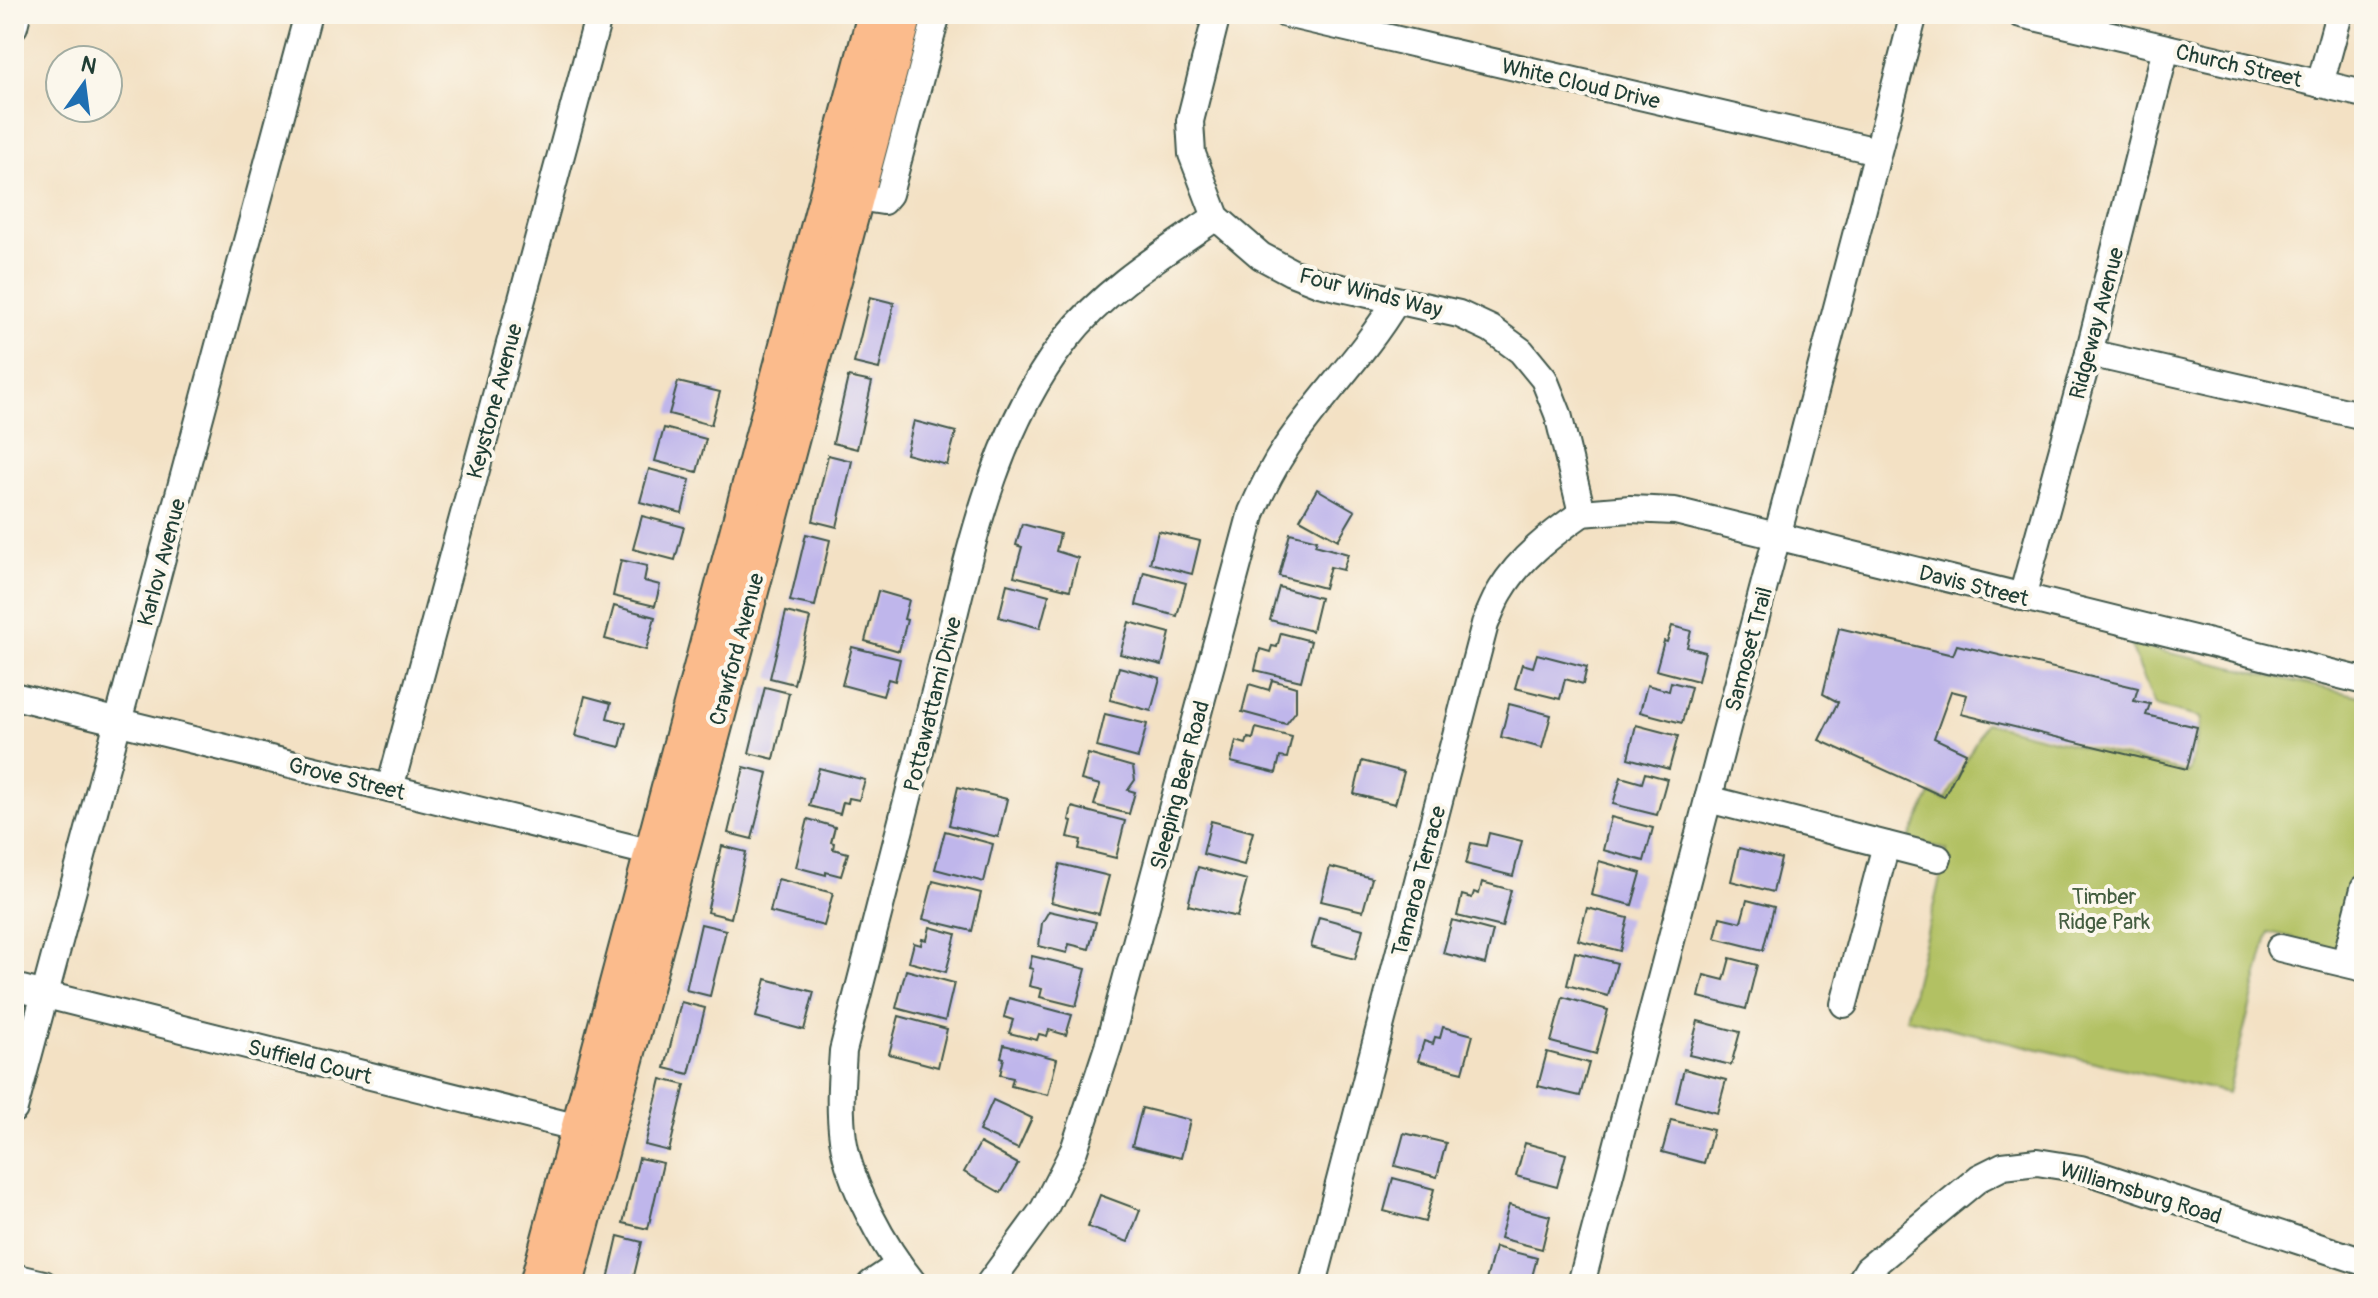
<svg xmlns="http://www.w3.org/2000/svg" width="2378" height="1298" font-family="Pangolin,sans-serif">
	<rect width="100%" height="100%" fill="#fbf7ec"/>
	<filter id="ink" filterUnits="userSpaceOnUse"><feTurbulence type="fractalNoise" baseFrequency=".0125" numOctaves="2"/><feDisplacementMap in="SourceGraphic" scale="16" xChannelSelector="R" yChannelSelector="G"/><feConvolveMatrix kernelMatrix="1 2 1 2 8 2 1 2 1" color-interpolation-filters="sRGB"/></filter>
	<filter id="wash" filterUnits="userSpaceOnUse"><feTurbulence type="fractalNoise" baseFrequency=".006" numOctaves="4" result="noise"/><feDisplacementMap in="SourceGraphic" scale="32" xChannelSelector="R" yChannelSelector="G"/><feGaussianBlur stdDeviation="1.8" result="paint"/><feColorMatrix in="noise" values="0 0 0 0 0 0 0 0 0 0 0 0 0 0 0 0 0 1.4 0 .05"/><feComposite in="paint" operator="in"/></filter>
	<g filter="url(#wash)">
		<rect width="100%" height="100%" fill="#f3e1c4"/>
		<path fill="#b2c164" stroke="#687f4c" stroke-width="2" d="M2130,644L2364,697V837L2336,948L2269,932L2228,1093L1906,1018L1947,850L1909,839L1931,794L1946,800L1985,723L2189,773L2201,718L2155,706Z"/>
		<g id="blocks">
			<g fill="#bfb6eb">
				<path d="M870,297L894,303L879,369L854,363Z"/>
				<path d="M848,377L872,382L857,449L833,443Z"/>
				<path d="M678,382L720,392L711,425L669,414Z"/>
				<path d="M914,421L956,432L947,465L906,454Z"/>
				<path d="M664,428L706,439L697,472L655,461Z"/>
				<path d="M828,455L852,461L837,527L813,521Z"/>
				<path d="M649,469L690,480L682,513L640,502Z"/>
				<path d="M1317,489L1355,511L1338,540L1300,519Z"/>
				<path d="M642,516L684,527L675,560L633,549Z"/>
				<path d="M1022,524L1060,534L1056,551L1078,558L1070,590L1014,576L1022,547L1016,545Z"/>
				<path d="M1158,531L1200,541L1192,574L1150,563Z"/>
				<path d="M1290,533L1317,540L1315,545L1348,554L1343,570L1330,567L1324,588L1279,576Z"/>
				<path d="M806,534L830,540L815,606L790,601Z"/>
				<path d="M621,560L647,566L644,581L660,585L655,606L613,596Z"/>
				<path d="M1144,572L1186,583L1177,616L1136,605Z"/>
				<path d="M1007,584L1049,595L1040,628L999,617Z"/>
				<path d="M1279,587L1320,598L1312,631L1270,620Z"/>
				<path d="M878,591L909,600L904,619L907,620L899,651L865,641Z"/>
				<path d="M614,606L655,617L646,650L605,639Z"/>
				<path d="M786,612L810,618L794,684L770,678Z"/>
				<path d="M1129,622L1170,633L1162,665L1120,654Z"/>
				<path d="M1672,626L1691,631L1687,647L1705,652L1698,681L1656,670L1664,641L1667,642Z"/>
				<path d="M1839,628L1953,655L1957,645L2138,688L2134,701L2150,704L2146,715L2197,727L2187,769L1961,714L1967,695L1951,691L1934,738L1966,753L1944,797L1819,740L1838,702L1823,694Z"/>
				<path d="M1281,633L1311,641L1301,681L1255,670L1260,649L1270,652L1272,646L1277,647Z"/>
				<path d="M852,647L900,659L895,681L888,679L883,696L842,685Z"/>
				<path d="M1537,654L1587,667L1583,684L1565,679L1560,699L1515,688L1522,664L1533,667Z"/>
				<path d="M1119,667L1160,678L1151,711L1110,700Z"/>
				<path d="M1272,680L1296,687V711L1286,724L1242,712L1249,684L1269,690Z"/>
				<path d="M1671,682L1691,687L1682,723L1640,712L1647,685L1669,691Z"/>
				<path d="M765,687L789,693L774,759L749,753Z"/>
				<path d="M585,696L611,703L607,718L626,723L620,747L575,736Z"/>
				<path d="M1509,704L1551,715L1542,748L1501,737Z"/>
				<path d="M1105,714L1147,724L1138,758L1097,747Z"/>
				<path d="M1636,725L1678,736L1669,769L1628,758Z"/>
				<path d="M1256,728L1292,737L1287,758L1280,757L1276,773L1231,762L1236,741L1246,744L1248,738L1253,739Z"/>
				<path d="M1088,754L1133,767L1135,780L1128,790L1135,792L1129,814L1094,805L1100,785L1081,780Z"/>
				<path d="M1362,761L1404,772L1395,804L1354,794Z"/>
				<path d="M744,767L768,773L752,839L728,833Z"/>
				<path d="M819,768L865,780L859,800L849,798L848,803L843,802L840,814L809,806Z"/>
				<path d="M1645,773L1667,779L1657,815L1613,804L1621,777L1642,783Z"/>
				<path d="M958,787L1007,799L998,837L949,825Z"/>
				<path d="M1072,807L1125,821L1116,858L1079,849L1081,840L1068,837L1072,821L1069,820Z"/>
				<path d="M1611,817L1653,828L1644,861L1603,850Z"/>
				<path d="M808,819L835,827L831,842L834,843L833,849L848,853L841,876L826,872V875L796,867Z"/>
				<path d="M1211,821L1253,832L1244,865L1203,854Z"/>
				<path d="M945,831L993,844L984,882L935,869Z"/>
				<path d="M1489,833L1522,841L1513,876L1466,864L1471,843L1486,846Z"/>
				<path d="M722,846L746,852L731,918L707,912Z"/>
				<path d="M1739,848L1781,859L1773,892L1731,881Z"/>
				<path d="M1599,861L1641,873L1632,905L1591,895Z"/>
				<path d="M1060,864L1109,876L1099,914L1051,902Z"/>
				<path d="M1198,867L1247,880L1237,917L1188,905Z"/>
				<path d="M1330,867L1372,878L1363,911L1321,901Z"/>
				<path d="M778,879L833,893L824,926L770,912Z"/>
				<path d="M933,881L981,893L972,931L923,919Z"/>
				<path d="M1482,882L1511,890L1502,927L1457,916L1462,895L1472,898L1474,892L1479,894Z"/>
				<path d="M1747,900L1774,907L1763,950L1715,938L1720,917L1741,922Z"/>
				<path d="M1587,908L1628,918L1620,951L1578,940Z"/>
				<path d="M1049,911L1096,922L1089,949L1069,944L1067,953L1039,946L1042,923Z"/>
				<path d="M1319,917L1363,929L1355,959L1311,947Z"/>
				<path d="M1452,920L1493,931L1485,964L1443,953Z"/>
				<path d="M701,924L726,930L710,996L686,990Z"/>
				<path d="M930,927L956,934L946,972L909,962L914,943L921,945L922,939L927,940Z"/>
				<path d="M1575,952L1617,963L1608,996L1567,985Z"/>
				<path d="M1032,956L1086,969L1076,1006L1040,997L1042,989L1029,986L1033,969L1029,968Z"/>
				<path d="M1730,958L1757,965L1746,1009L1699,997L1704,975L1724,980Z"/>
				<path d="M906,970L954,983L945,1021L896,1008Z"/>
				<path d="M766,979L814,992L804,1030L756,1017Z"/>
				<path d="M1563,997L1608,1010L1596,1054L1551,1042Z"/>
				<path d="M1009,998L1072,1015L1066,1035L1049,1030L1047,1036L1039,1034L1037,1040L1009,1033L1013,1020L1004,1017Z"/>
				<path d="M681,1002L705,1008L689,1074L665,1068Z"/>
				<path d="M899,1016L947,1029L938,1067L889,1054Z"/>
				<path d="M1698,1021L1740,1032L1731,1065L1689,1055Z"/>
				<path d="M1443,1027L1473,1035L1463,1072L1418,1061L1424,1041L1433,1044L1435,1037L1440,1038Z"/>
				<path d="M1004,1045L1057,1059L1048,1095L1011,1086L1013,1078L1000,1075L1004,1058L1001,1057Z"/>
				<path d="M1547,1052L1589,1063L1580,1096L1538,1086Z"/>
				<path d="M1684,1069L1726,1080L1717,1113L1676,1102Z"/>
				<path d="M661,1079L685,1085L669,1151L645,1145Z"/>
				<path d="M993,1100L1032,1118L1018,1149L979,1131Z"/>
				<path d="M1142,1108L1190,1120L1181,1158L1132,1146Z"/>
				<path d="M1671,1120L1713,1130L1704,1163L1662,1152Z"/>
				<path d="M1404,1133L1446,1143L1437,1177L1395,1166Z"/>
				<path d="M980,1143L1018,1164L1001,1193L964,1172Z"/>
				<path d="M1525,1143L1566,1154L1557,1187L1516,1176Z"/>
				<path d="M639,1158L663,1163L648,1229L623,1223Z"/>
				<path d="M1393,1178L1434,1189L1425,1222L1384,1211Z"/>
				<path d="M1100,1195L1140,1210L1128,1242L1088,1227Z"/>
				<path d="M1509,1205L1550,1216L1542,1249L1500,1238Z"/>
				<path d="M618,1236L642,1242L632,1284H607Z"/>
				<path d="M1495,1247L1537,1258L1530,1284H1500L1486,1280Z"/>
			</g>
		</g>
	</g>
	<g filter="url(#ink)">
		<use href="#blocks" fill-opacity="0" stroke="#3f564a" stroke-width="2"/>
		<g fill="none" stroke-linecap="round" stroke-linejoin="round">
			<defs>
				<g id="minor">
					<path d="M1217,14L1190,121L1192,154L1216,217L1261,256L1291,272L1319,283L1459,314L1491,329L1521,351L1544,379L1558,414L1582,513"/>
					<path d="M1286,14L1877,151"/>
					<path d="M2021,14L2364,94"/>
					<path d="M14,26L17,14"/>
					<path d="M2320,84L2339,14"/>
					<path d="M857,197L883,201L889,194L937,14"/>
					<path d="M2089,353L2364,416"/>
					<path d="M1582,513L1630,509L1675,511L2364,681"/>
					<path d="M2022,597L2089,353L2166,48"/>
					<path d="M14,696L669,857"/>
					<path d="M390,788L599,14"/>
					<path d="M1708,799L1938,858"/>
					<path d="M2280,948L2364,968"/>
					<path d="M2345,963L2364,889"/>
					<path d="M14,987L595,1132"/>
					<path d="M1844,1004L1886,845"/>
					<path d="M14,1109L308,14"/>
					<path d="M14,1277L44,1284"/>
					<path d="M871,1284L899,1265"/>
					<path d="M914,1284C884,1248 850,1185 843,1139C839,1109 841,1081 843,1051C874,930 905,809 936,688C967,568 988,439 1066,339C1105,289 1164,253 1216,217"/>
					<path d="M989,1284L1044,1209L1074,1150L1108,1047L1252,512C1262,489 1273,467 1287,446C1321,396 1365,353 1396,301"/>
					<path d="M1313,1284L1485,624C1490,613 1494,601 1501,590C1520,558 1552,534 1582,513"/>
					<path d="M1581,1284L1914,14"/>
					<path d="M1859,1284L1868,1269L1979,1178L2003,1166L2037,1162L2081,1169L2364,1262"/>
				</g>
				<g id="major">
					<path d="M536,1284L874,14"/>
					<path d="M567,1284L906,14"/>
				</g>
			</defs>
			<use href="#minor" stroke="#3f564a" stroke-width="30"/>
			<use href="#major" stroke="#3f564a" stroke-width="36"/>
			<use href="#minor" stroke="#fff" stroke-width="26"/>
			<use href="#major" stroke="#fbbb8c" stroke-width="32"/>
		</g>
	</g>
	<g text-anchor="middle" stroke-width="8" stroke-linejoin="round" paint-order="stroke">
		<g font-size="22" fill="#1f3d34" stroke="#fbf7ec">
			<text transform="translate(2239 65) rotate(13)" y="8">Church Street</text>
			<text transform="translate(1581 83) rotate(13)" y="8">White Cloud Drive</text>
			<text transform="translate(1371 292) rotate(14)" y="8">Four Winds Way</text>
			<text transform="translate(2096 323) rotate(-75)" y="8">Ridgeway Avenue</text>
			<text transform="translate(494 401) rotate(-75)" y="8">Keystone Avenue</text>
			<text transform="translate(161 562) rotate(-75)" y="8">Karlov Avenue</text>
			<text transform="translate(1974 585) rotate(14)" y="8">Davis Street</text>
			<text transform="translate(736 649) rotate(-75)" y="8">Crawford Avenue</text>
			<text transform="translate(1748 649) rotate(-75)" y="8">Samoset Trail</text>
			<text transform="translate(932 704) rotate(-76)" y="8">Pottawattami Drive</text>
			<text transform="translate(347 778) rotate(14)" y="8">Grove Street</text>
			<text transform="translate(1179 785) rotate(-75)" y="8">Sleeping Bear Road</text>
			<text transform="translate(1418 881) rotate(-75)" y="8">Tamaroa Terrace</text>
			<text transform="translate(310 1061) rotate(14)" y="8">Suffield Court</text>
			<text transform="translate(2141 1192) rotate(17)" y="8">Williamsburg Road</text>
		</g>
		<g font-size="22" fill="#445e40" stroke="#fbf7ec">
			<text x="2104" y="904">Timber<tspan x="2104" dy="25">Ridge Park</tspan></text>
		</g>
	</g>
	<rect width="2378" height="1298" fill="none" stroke="#fbf7ec" stroke-width="48"/>
	<g transform="translate(84 84) rotate(14)"><circle r="38" fill="#fbf7ec" stroke="#a3ada2" stroke-width="2"/>
	<path d="M0-6L14 30L0 20L-14 30Z" fill="#1f6fb2"/>
	<text y="-12" font-size="22" font-weight="bold" text-anchor="middle" fill="#1f3d34">N</text>
	</g>
</svg>
